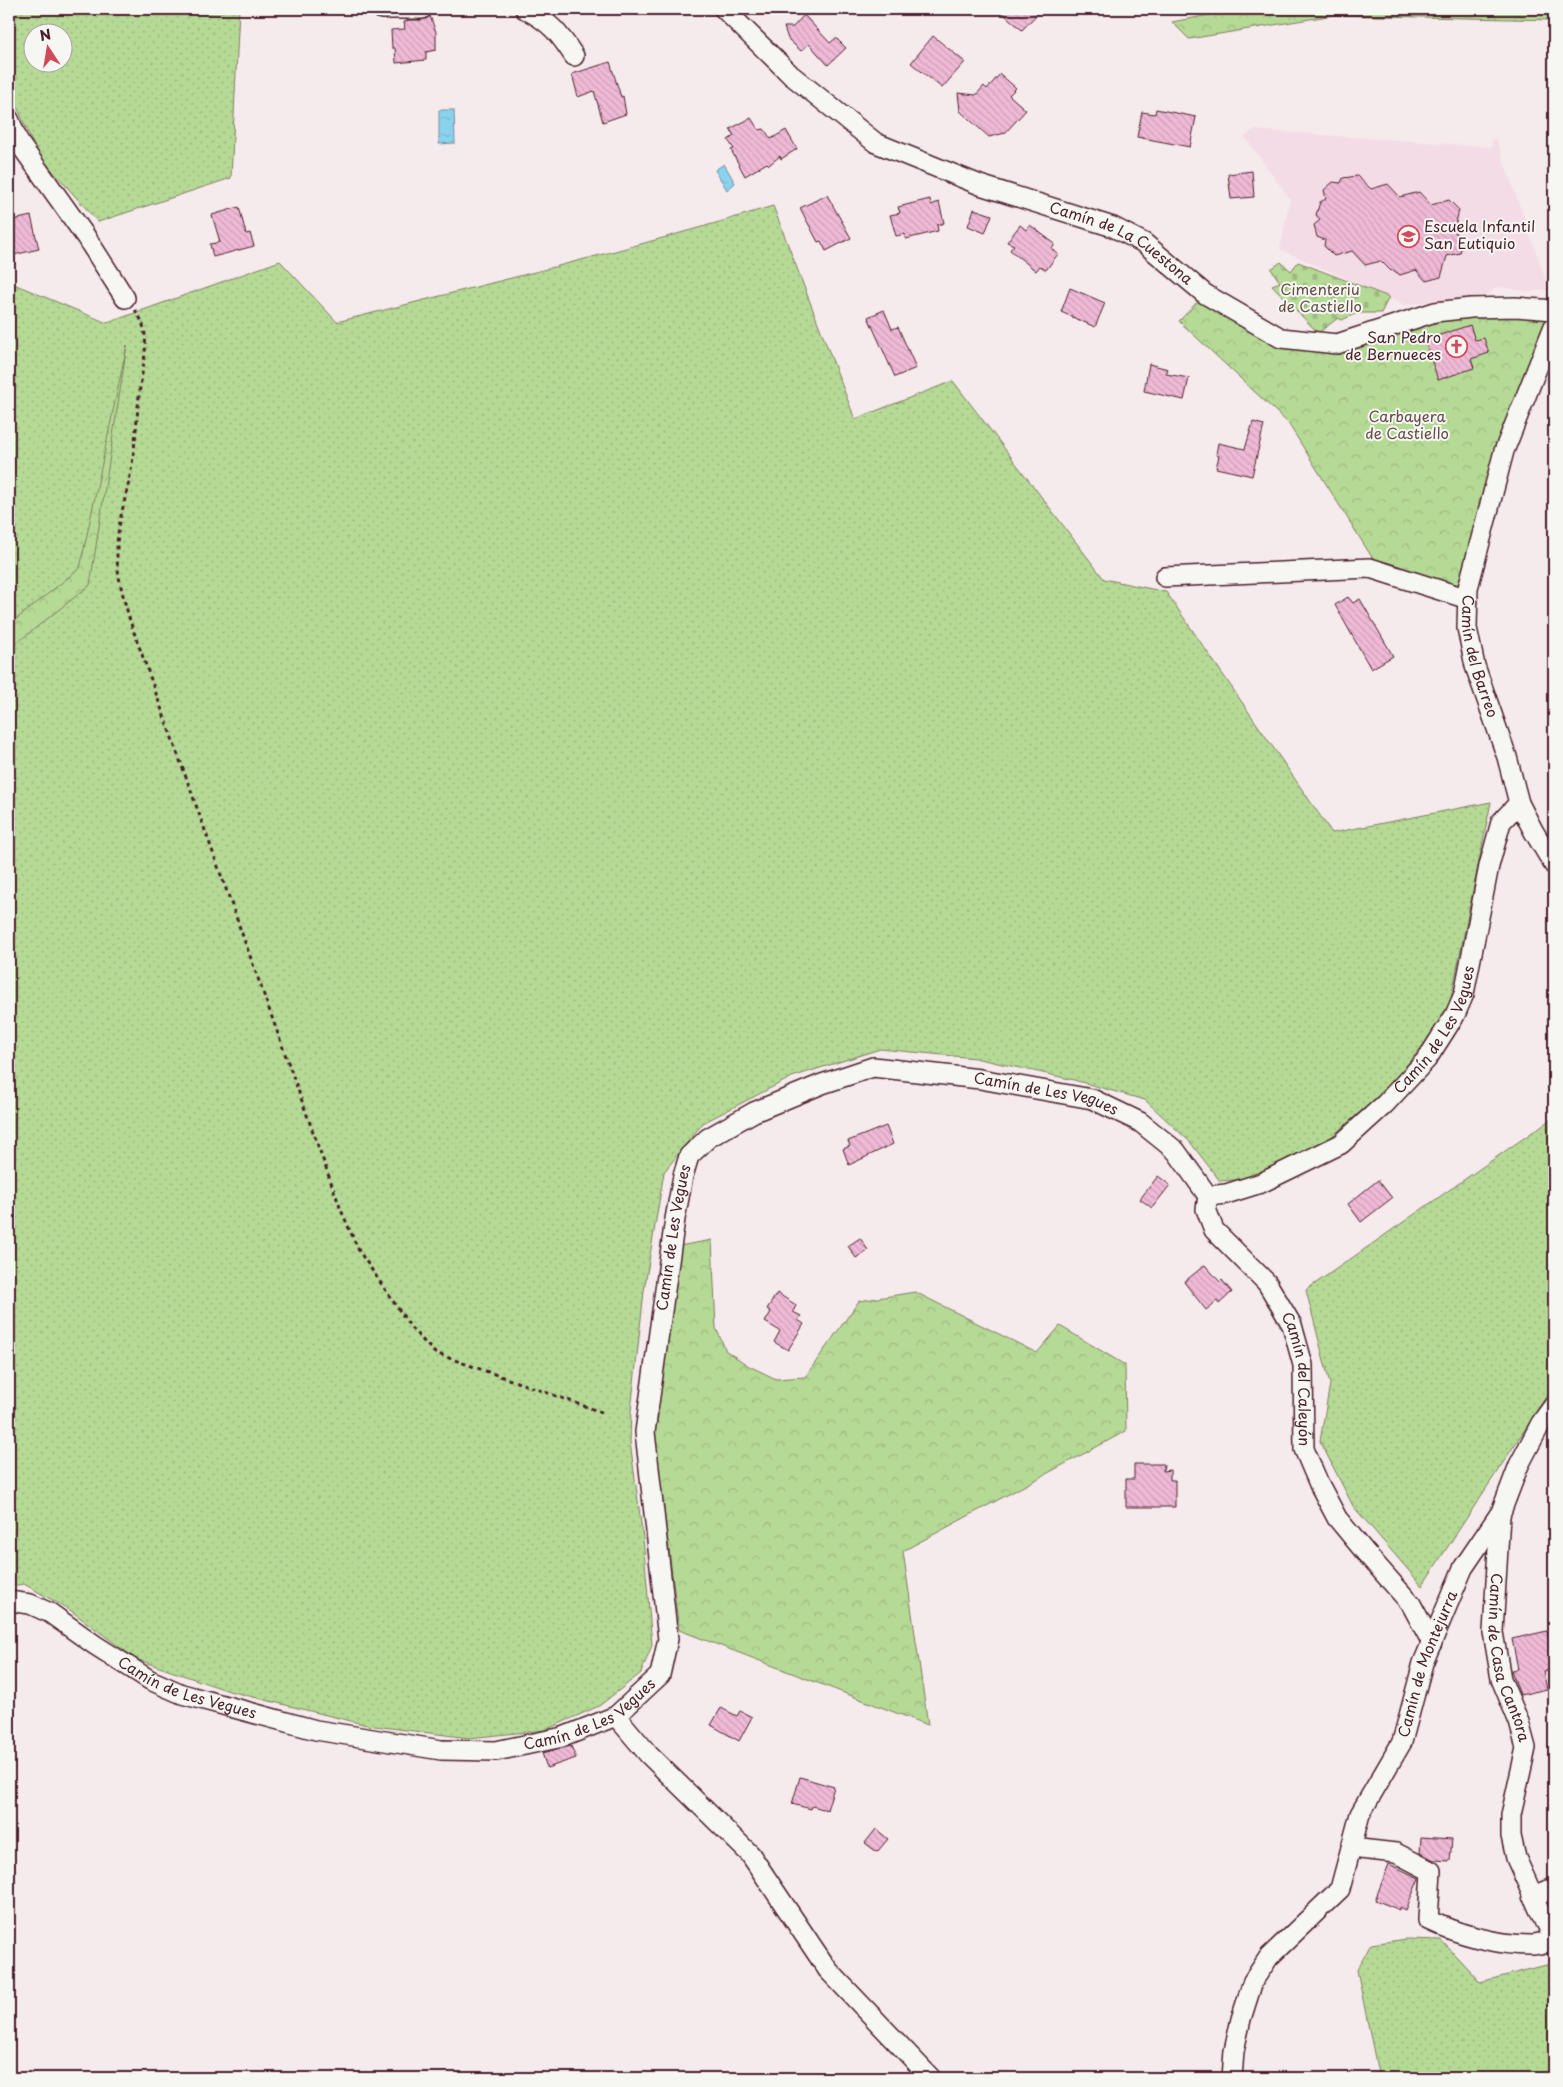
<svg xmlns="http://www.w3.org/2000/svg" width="1563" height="2087" font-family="'Playpen Sans',sans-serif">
	<defs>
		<pattern id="grass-dots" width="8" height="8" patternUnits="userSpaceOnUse" patternTransform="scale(1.25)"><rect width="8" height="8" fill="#b5da95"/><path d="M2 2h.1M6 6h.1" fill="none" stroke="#9dbb81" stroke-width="1.8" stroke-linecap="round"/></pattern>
		<pattern id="forest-crowns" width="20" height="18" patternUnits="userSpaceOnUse" patternTransform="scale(1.25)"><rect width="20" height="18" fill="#b5da95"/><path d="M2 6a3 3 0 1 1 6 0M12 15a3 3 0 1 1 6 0" fill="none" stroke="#9dbb81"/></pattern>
		<pattern id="cemetery-stones" width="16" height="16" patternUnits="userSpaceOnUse" patternTransform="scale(1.25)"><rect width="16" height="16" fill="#b5da95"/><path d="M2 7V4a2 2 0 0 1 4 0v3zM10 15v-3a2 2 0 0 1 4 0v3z" fill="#9dbb81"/></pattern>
		<pattern id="water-ripples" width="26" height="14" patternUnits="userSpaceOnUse" patternTransform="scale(1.25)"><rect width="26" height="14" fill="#8bd3ed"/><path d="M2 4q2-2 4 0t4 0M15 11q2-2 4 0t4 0" fill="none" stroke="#79b5cb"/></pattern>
		<pattern id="building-back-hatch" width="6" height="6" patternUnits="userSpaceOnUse" patternTransform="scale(1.25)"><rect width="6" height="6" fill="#efbad6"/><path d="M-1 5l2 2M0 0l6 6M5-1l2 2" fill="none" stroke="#ce9fb8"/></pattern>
	</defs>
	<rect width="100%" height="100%" fill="#f5eaec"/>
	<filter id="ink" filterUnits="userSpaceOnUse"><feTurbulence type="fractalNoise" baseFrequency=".02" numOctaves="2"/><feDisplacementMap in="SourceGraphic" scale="10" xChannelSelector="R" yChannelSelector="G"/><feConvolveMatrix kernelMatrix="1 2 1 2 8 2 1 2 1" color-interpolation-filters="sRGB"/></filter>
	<g filter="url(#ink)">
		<path fill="#f3dce5" d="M1254,130L1492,147V140L1496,139L1549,289L1528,292L1498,286L1487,295L1405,305L1280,249L1290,199L1245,137Z"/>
		<g fill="url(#grass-dots)" stroke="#807c60" fill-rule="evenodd">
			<path d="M9,9H239L231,178L98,222L36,152L9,87ZM32,32H62V62H32Z"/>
			<path d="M773,206L855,419L953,381L1104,579L1166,592L1332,833L1491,802L1450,1003L1429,1038L1387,1089L1315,1151L1247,1179L1220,1181L1190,1142L1145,1100L1074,1080L975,1058L880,1049L792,1077L703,1123L664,1172L644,1291L631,1411L630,1442L643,1538L652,1645L641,1673L599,1706L545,1730L469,1738L367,1725L229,1691L136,1659L70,1610L24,1584L9,1586V282L107,323L280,261L337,322C483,285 629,250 773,206Z"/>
			<path d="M1554,1117V1385L1422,1586L1353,1506L1320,1441L1330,1384L1306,1290Z"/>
			<path d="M1407,1939L1441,1940L1480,1982L1554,1963V2078H1379L1357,1970L1371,1944Z"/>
		</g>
		<g fill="url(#forest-crowns)" stroke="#807c60">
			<path d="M1241,9H1554V20L1334,15L1189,39L1172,22Z"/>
			<path d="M1205,294L1315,343L1402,322L1554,310L1468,588L1373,559L1288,423L1179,321Z"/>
			<path d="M127,345L90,585L9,649V625L80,568Z"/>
			<path d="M712,1240L716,1328L726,1351L749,1366L776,1379L805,1377L859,1301L915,1292L1037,1353L1060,1326L1125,1365L1126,1431L903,1551L928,1725L679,1630L654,1430L679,1246Z"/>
		</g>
		<path fill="url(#cemetery-stones)" stroke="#807c60" d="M1281,262L1291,271L1298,262L1389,297L1381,313H1357L1342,320L1338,318L1318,333L1272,285L1280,282L1271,269Z"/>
		<g fill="url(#water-ripples)" stroke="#718b9f">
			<path d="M439,110H454L455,143L439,144Z"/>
			<path d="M724,164L735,183L727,190L715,170Z"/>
		</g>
		<g fill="url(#building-back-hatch)" stroke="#4a1f2b">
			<path d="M998,9H1042L1022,30Z"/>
			<path d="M804,15L830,43L836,38L846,48L828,65L809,44L801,51L788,39L784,27H793Z"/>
			<path d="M430,16L436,32V50L426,52V60L396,63L395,48H392L391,30L405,29L404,22L409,20H422Z"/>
			<path d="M933,36L965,62L942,88L911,63Z"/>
			<path d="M610,62L621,97L623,96L626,114L603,122L594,91L578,97L572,74Z"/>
			<path d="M1000,74L1016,88L1009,95L1026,110L1005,133L989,137L960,111L958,93L976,95L984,86L987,89Z"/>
			<path d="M1156,109L1196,117L1190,147L1137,137L1142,112L1155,114Z"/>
			<path d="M751,118L759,130L764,129L771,139L786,130L797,149L781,159L780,156L769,165L767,163L745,176L731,150L734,149L728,140L734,136L730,129Z"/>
			<path d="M1252,171L1254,197L1231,199L1228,174Z"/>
			<path d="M1357,176L1371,189L1388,184L1400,197L1419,192L1431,205L1449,200L1459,210L1454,231L1463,241L1460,253L1447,256L1441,277L1426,281L1416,270L1400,275L1393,270L1391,271L1381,261L1365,265L1352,251L1334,256L1324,246L1325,240L1317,237L1314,225L1320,220L1316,215L1320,202L1326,199L1324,190L1333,182L1341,183L1343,178Z"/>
			<path d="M827,195L851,238L826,251L821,241L818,242L800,208Z"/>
			<path d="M930,199L931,205L939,202L944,223L937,225L938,231L906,239L905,234L896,236L890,215L900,213L898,207Z"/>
			<path d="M239,207L246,234L250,233L254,246L213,257L210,244L220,242L212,215Z"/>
			<path d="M974,209L992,215L985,233L968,226Z"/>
			<path d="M31,216L39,249L9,256V221Z"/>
			<path d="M1020,225L1026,230L1030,225L1055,244L1052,249L1058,254L1046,270L1040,266L1036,271L1010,250L1014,245L1007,242Z"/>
			<path d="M1070,288L1105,303L1095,327L1061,312Z"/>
			<path d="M884,310L892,329L898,327L916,368L895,377L868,317Z"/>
			<path d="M1470,325L1475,340L1484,338L1489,353L1471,359L1474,368L1438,380L1425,340Z"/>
			<path d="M1149,364L1168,369L1166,374L1189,378L1184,400L1144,391Z"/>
			<path d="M1253,422L1264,425L1252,476L1216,468L1219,456L1216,455L1218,443L1245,449Z"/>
			<path d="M1348,597L1353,603L1360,599L1393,656L1371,669L1335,605Z"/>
			<path d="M886,1126L893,1144L849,1165L843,1149L850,1146L848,1141Z"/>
			<path d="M1158,1176L1170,1185L1152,1208L1140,1199Z"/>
			<path d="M1378,1180L1392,1198L1361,1222L1348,1204Z"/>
			<path d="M860,1238L868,1250L856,1258L848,1246Z"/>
			<path d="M1205,1265L1220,1282L1222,1280L1232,1292L1219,1304L1217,1301L1206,1310L1184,1282Z"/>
			<path d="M777,1293L796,1305L793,1312L801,1316L798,1320L804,1324L788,1350L774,1342L780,1331L765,1322L771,1312L767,1309Z"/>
			<path d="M1134,1464H1164L1163,1471L1170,1470V1480H1175V1507H1126V1479H1134Z"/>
			<path d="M1547,1631L1554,1669L1543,1671L1547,1689L1520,1695L1511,1670L1518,1669L1512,1639Z"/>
			<path d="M721,1708L737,1716L740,1711L752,1717L739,1741L711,1725Z"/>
			<path d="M571,1746L576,1758L547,1768L542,1753Z"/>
			<path d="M800,1777L834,1787L827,1810L812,1806L811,1809L792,1804Z"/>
			<path d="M876,1829L888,1839L877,1852L865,1843Z"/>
			<path d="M1421,1837L1452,1839L1450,1861L1434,1860L1420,1853Z"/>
			<path d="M1389,1864L1419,1878L1406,1910L1400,1907V1910L1375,1900Z"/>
		</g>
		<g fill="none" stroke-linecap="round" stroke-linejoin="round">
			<defs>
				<g id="minor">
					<path d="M382,9H422"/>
					<path d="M525,9C550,22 559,33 574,56"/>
					<path id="s1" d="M724,9L791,75L876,143L980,185L1113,227L1144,243L1205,294L1281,338L1337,344L1435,312L1471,308L1515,307L1554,310"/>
					<path d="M9,119L19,143L86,237L125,298"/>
					<path id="s2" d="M1554,326L1504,451L1468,588L1467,628L1475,666L1507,757L1519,803L1534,832L1554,865"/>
					<path d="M1165,577L1370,568L1468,599"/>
					<path id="s3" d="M1208,1196L1206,1209L1214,1230L1267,1283L1292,1325L1303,1365L1304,1449L1319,1484L1337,1518L1365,1552L1411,1604L1432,1643"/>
					<path id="s4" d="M1500,1515L1493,1632L1501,1679L1519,1722L1526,1748L1511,1815V1836L1516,1858L1554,1943"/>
					<path id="s5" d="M9,1601L30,1604L50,1613L95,1645L150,1680L182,1694L316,1730L441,1750L496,1751L563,1737L616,1716L660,1675L668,1639L645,1432L675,1219L683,1176L689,1156L708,1138L754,1112L822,1084L873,1067L980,1079L1092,1099L1140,1122L1176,1151L1208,1196L1226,1194L1261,1183L1341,1144L1385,1104L1427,1059L1455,1015L1464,994L1489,866L1501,822L1519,803"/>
					<path d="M616,1716L649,1755L750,1854L828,1970L931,2078"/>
					<path d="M1351,1848L1396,1853L1431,1871L1428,1920C1457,1934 1497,1945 1530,1945C1538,1945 1546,1942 1553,1941"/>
					<path d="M1532,1896L1554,1888"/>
					<path id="s6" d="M1232,2078L1234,2051L1241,2019L1253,1981L1269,1957L1340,1889L1360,1814L1402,1742L1423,1663L1463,1568L1501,1512L1519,1465L1541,1423L1554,1405"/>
				</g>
			</defs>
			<use href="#minor" stroke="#4a1f2b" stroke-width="22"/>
			<path stroke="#4a1f2b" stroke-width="3" stroke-dasharray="4 4" stroke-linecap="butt" d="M135,310C153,333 143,362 140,387C137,413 136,439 132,464C128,494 116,523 117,554C117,577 124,599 130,621L341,1210L359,1251L412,1329L435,1353L604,1413"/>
			<use href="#minor" stroke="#f6f6f2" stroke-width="19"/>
		</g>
	</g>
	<defs>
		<symbol id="school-ring" viewBox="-11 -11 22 22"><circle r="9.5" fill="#f6f6f2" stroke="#d1495b" stroke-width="1.5"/><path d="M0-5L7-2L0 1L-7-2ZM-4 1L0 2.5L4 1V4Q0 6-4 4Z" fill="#d1495b"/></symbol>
		<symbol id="church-ring" viewBox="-11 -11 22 22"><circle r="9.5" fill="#f6f6f2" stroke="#d1495b" stroke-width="1.5"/><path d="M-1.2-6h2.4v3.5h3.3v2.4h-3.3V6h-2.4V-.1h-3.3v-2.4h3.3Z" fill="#d1495b"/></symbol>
	</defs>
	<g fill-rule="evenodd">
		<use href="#school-ring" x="1396" y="224" width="25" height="25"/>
		<use href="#church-ring" x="1444" y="334" width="25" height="25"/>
	</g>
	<g text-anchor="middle" stroke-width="4" stroke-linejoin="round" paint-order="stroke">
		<g font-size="15" fill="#4a1f2b" stroke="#f6f6f2" text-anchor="start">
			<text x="1424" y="232">Escuela Infantil<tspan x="1424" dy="17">San Eutiquio</tspan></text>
			<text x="1441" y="343" text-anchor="end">San Pedro<tspan x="1441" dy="17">de Bernueces</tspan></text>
		</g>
		<g font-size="15" fill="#4a1f2b" stroke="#f6f6f2">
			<text dy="5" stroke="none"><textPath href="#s1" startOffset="469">Camín de La Cuestona</textPath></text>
			<text dy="5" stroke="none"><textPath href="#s2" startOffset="346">Camín del Barreo</textPath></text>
			<text dy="5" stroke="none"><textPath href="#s5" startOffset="2106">Camín de Les Vegues</textPath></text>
			<text dy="5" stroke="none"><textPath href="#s5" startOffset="1611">Camín de Les Vegues</textPath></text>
			<text dy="5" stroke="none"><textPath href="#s5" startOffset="1146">Camín de Les Vegues</textPath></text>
			<text dy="5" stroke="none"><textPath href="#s3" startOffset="214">Camín del Caleyón</textPath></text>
			<text dy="5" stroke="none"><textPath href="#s4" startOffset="145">Camín de Casa Cantora</textPath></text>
			<text dy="5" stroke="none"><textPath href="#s6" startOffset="470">Camín de Montejurra</textPath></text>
			<text dy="5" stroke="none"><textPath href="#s5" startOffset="201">Camín de Les Vegues</textPath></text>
			<text dy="5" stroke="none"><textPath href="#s5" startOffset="621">Camín de Les Vegues</textPath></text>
		</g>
		<g font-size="15" fill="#654e46" stroke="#f6f6f2">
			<text x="1320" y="295">Cimenteriu<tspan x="1320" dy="17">de Castiello</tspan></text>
			<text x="1407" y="422">Carbayera<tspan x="1407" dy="17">de Castiello</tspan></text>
		</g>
	</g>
	<rect width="1563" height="2087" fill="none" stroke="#f6f6f2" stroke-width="30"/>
	<rect x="15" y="15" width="1533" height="2057" fill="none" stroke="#4a1f2b" stroke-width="2" filter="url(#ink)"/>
	<g transform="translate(48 48) rotate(348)"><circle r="24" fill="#f6f6f2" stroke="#b1a0a2"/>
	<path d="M0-4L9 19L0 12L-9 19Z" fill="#d1495b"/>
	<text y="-8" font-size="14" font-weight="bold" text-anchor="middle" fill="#4a1f2b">N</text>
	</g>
</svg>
